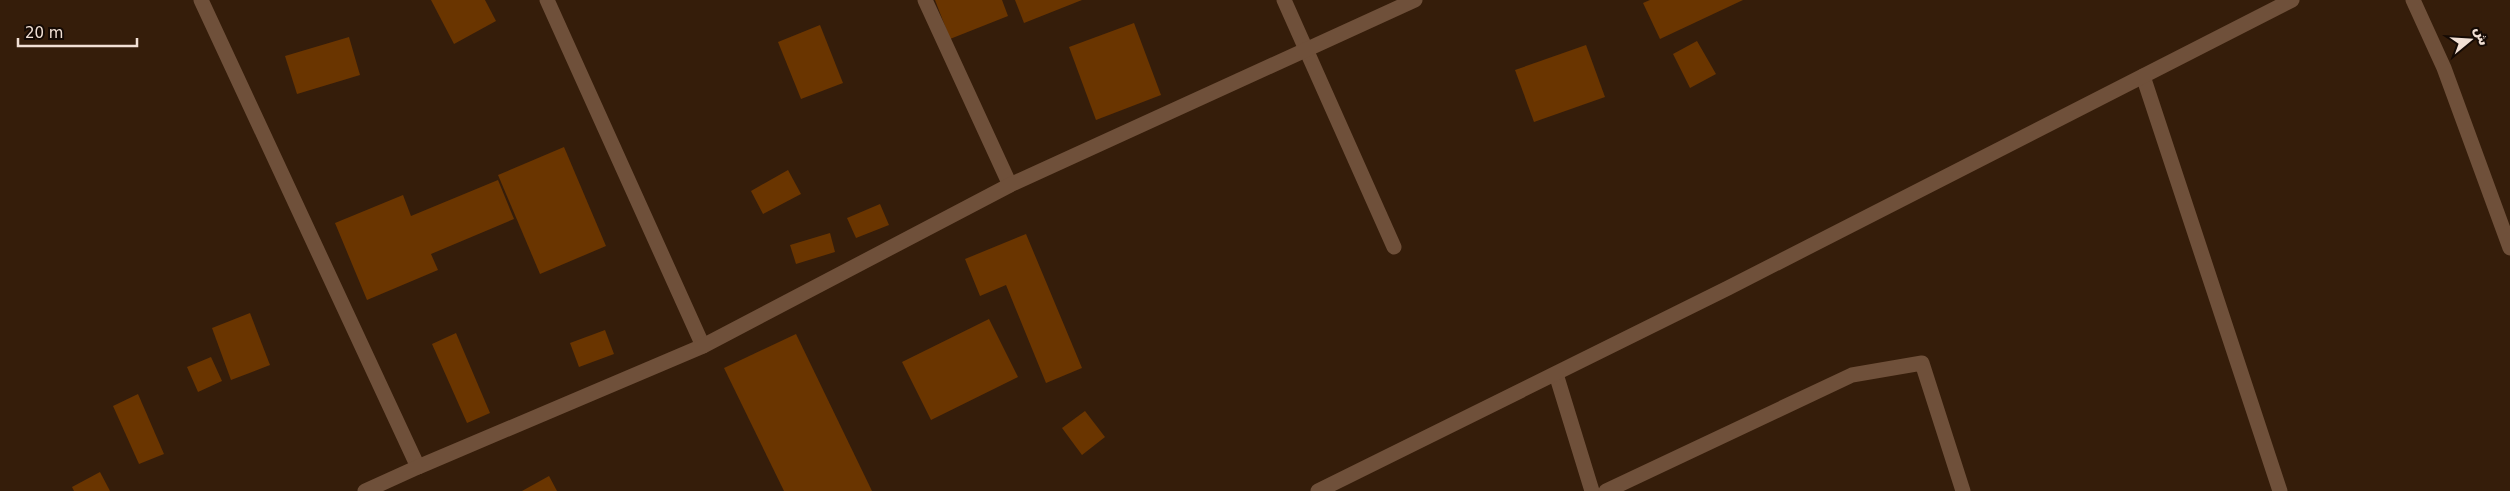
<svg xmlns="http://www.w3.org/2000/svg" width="2510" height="491" font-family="'DejaVu Sans',Vazirmatn,sans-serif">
	<rect width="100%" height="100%" fill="#351d0a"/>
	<g fill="#6a3500">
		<path d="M431,0H485L496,21L454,44Z"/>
		<path d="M935,0H1002L1008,16L950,39Z"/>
		<path d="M1015,0H1082L1024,23Z"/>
		<path d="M1650,0H1743L1660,39L1643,3Z"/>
		<path d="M1134,23L1161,95L1096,120L1069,47Z"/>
		<path d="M820,25L843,83L801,99L778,42Z"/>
		<path d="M349,37L360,75L297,94L285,56Z"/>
		<path d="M1697,41L1716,74L1690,88L1673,54Z"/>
		<path d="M1586,45L1605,97L1534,122L1515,70Z"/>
		<path d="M564,147L606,246L540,274L498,175Z"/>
		<path d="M788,170L801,194L763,214L751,191Z"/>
		<path d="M498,180L514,219L431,254L438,270L367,300L335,223L403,195L411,216Z"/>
		<path d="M880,204L889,225L856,238L847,218Z"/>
		<path d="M830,233L835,252L796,264L790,245Z"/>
		<path d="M1026,234L1082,368L1046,383L1006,285L980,296L965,259Z"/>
		<path d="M250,313L270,365L231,380L212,328Z"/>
		<path d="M989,319L1018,377L931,420L902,362Z"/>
		<path d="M605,330L614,354L579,367L570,343Z"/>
		<path d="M456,333L490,413L467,423L432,344Z"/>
		<path d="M796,334L872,491H784L724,368Z"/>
		<path d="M211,357L222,381L198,392L187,367Z"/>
		<path d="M138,394L164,454L139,464L113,406Z"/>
		<path d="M1085,411L1105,437L1082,455L1062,428Z"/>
		<path d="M100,472L110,491H74L72,487Z"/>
		<path d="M549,476L557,491H522Z"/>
	</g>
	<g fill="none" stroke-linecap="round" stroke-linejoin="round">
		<g stroke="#6f503a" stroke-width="15">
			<path d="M201,0L418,467"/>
			<path d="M547,0L703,346"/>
			<path d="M925,0L1010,185"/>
			<path d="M1284,0L1394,247"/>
			<path d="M2413,0L2444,68L2510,248"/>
			<path d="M2143,76L2280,491"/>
			<path d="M1556,374L1592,491"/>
			<path d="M365,491L418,467L703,346L1010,185L1415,0"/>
			<path d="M1318,491L1728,288L2292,0"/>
			<path d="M1606,491L1852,375L1922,363L1963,491"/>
		</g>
	</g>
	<g transform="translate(2470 40) rotate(72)" stroke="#150a04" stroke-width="4" paint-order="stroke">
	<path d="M0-4L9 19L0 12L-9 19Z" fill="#f1e0d5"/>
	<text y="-8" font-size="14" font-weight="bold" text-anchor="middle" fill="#f1e0d5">ش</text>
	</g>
	<path d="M18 38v8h119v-8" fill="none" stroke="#f1e0d5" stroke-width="2.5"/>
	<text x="25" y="38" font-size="15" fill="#f1e0d5" stroke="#150a04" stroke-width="4" paint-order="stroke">20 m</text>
</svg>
